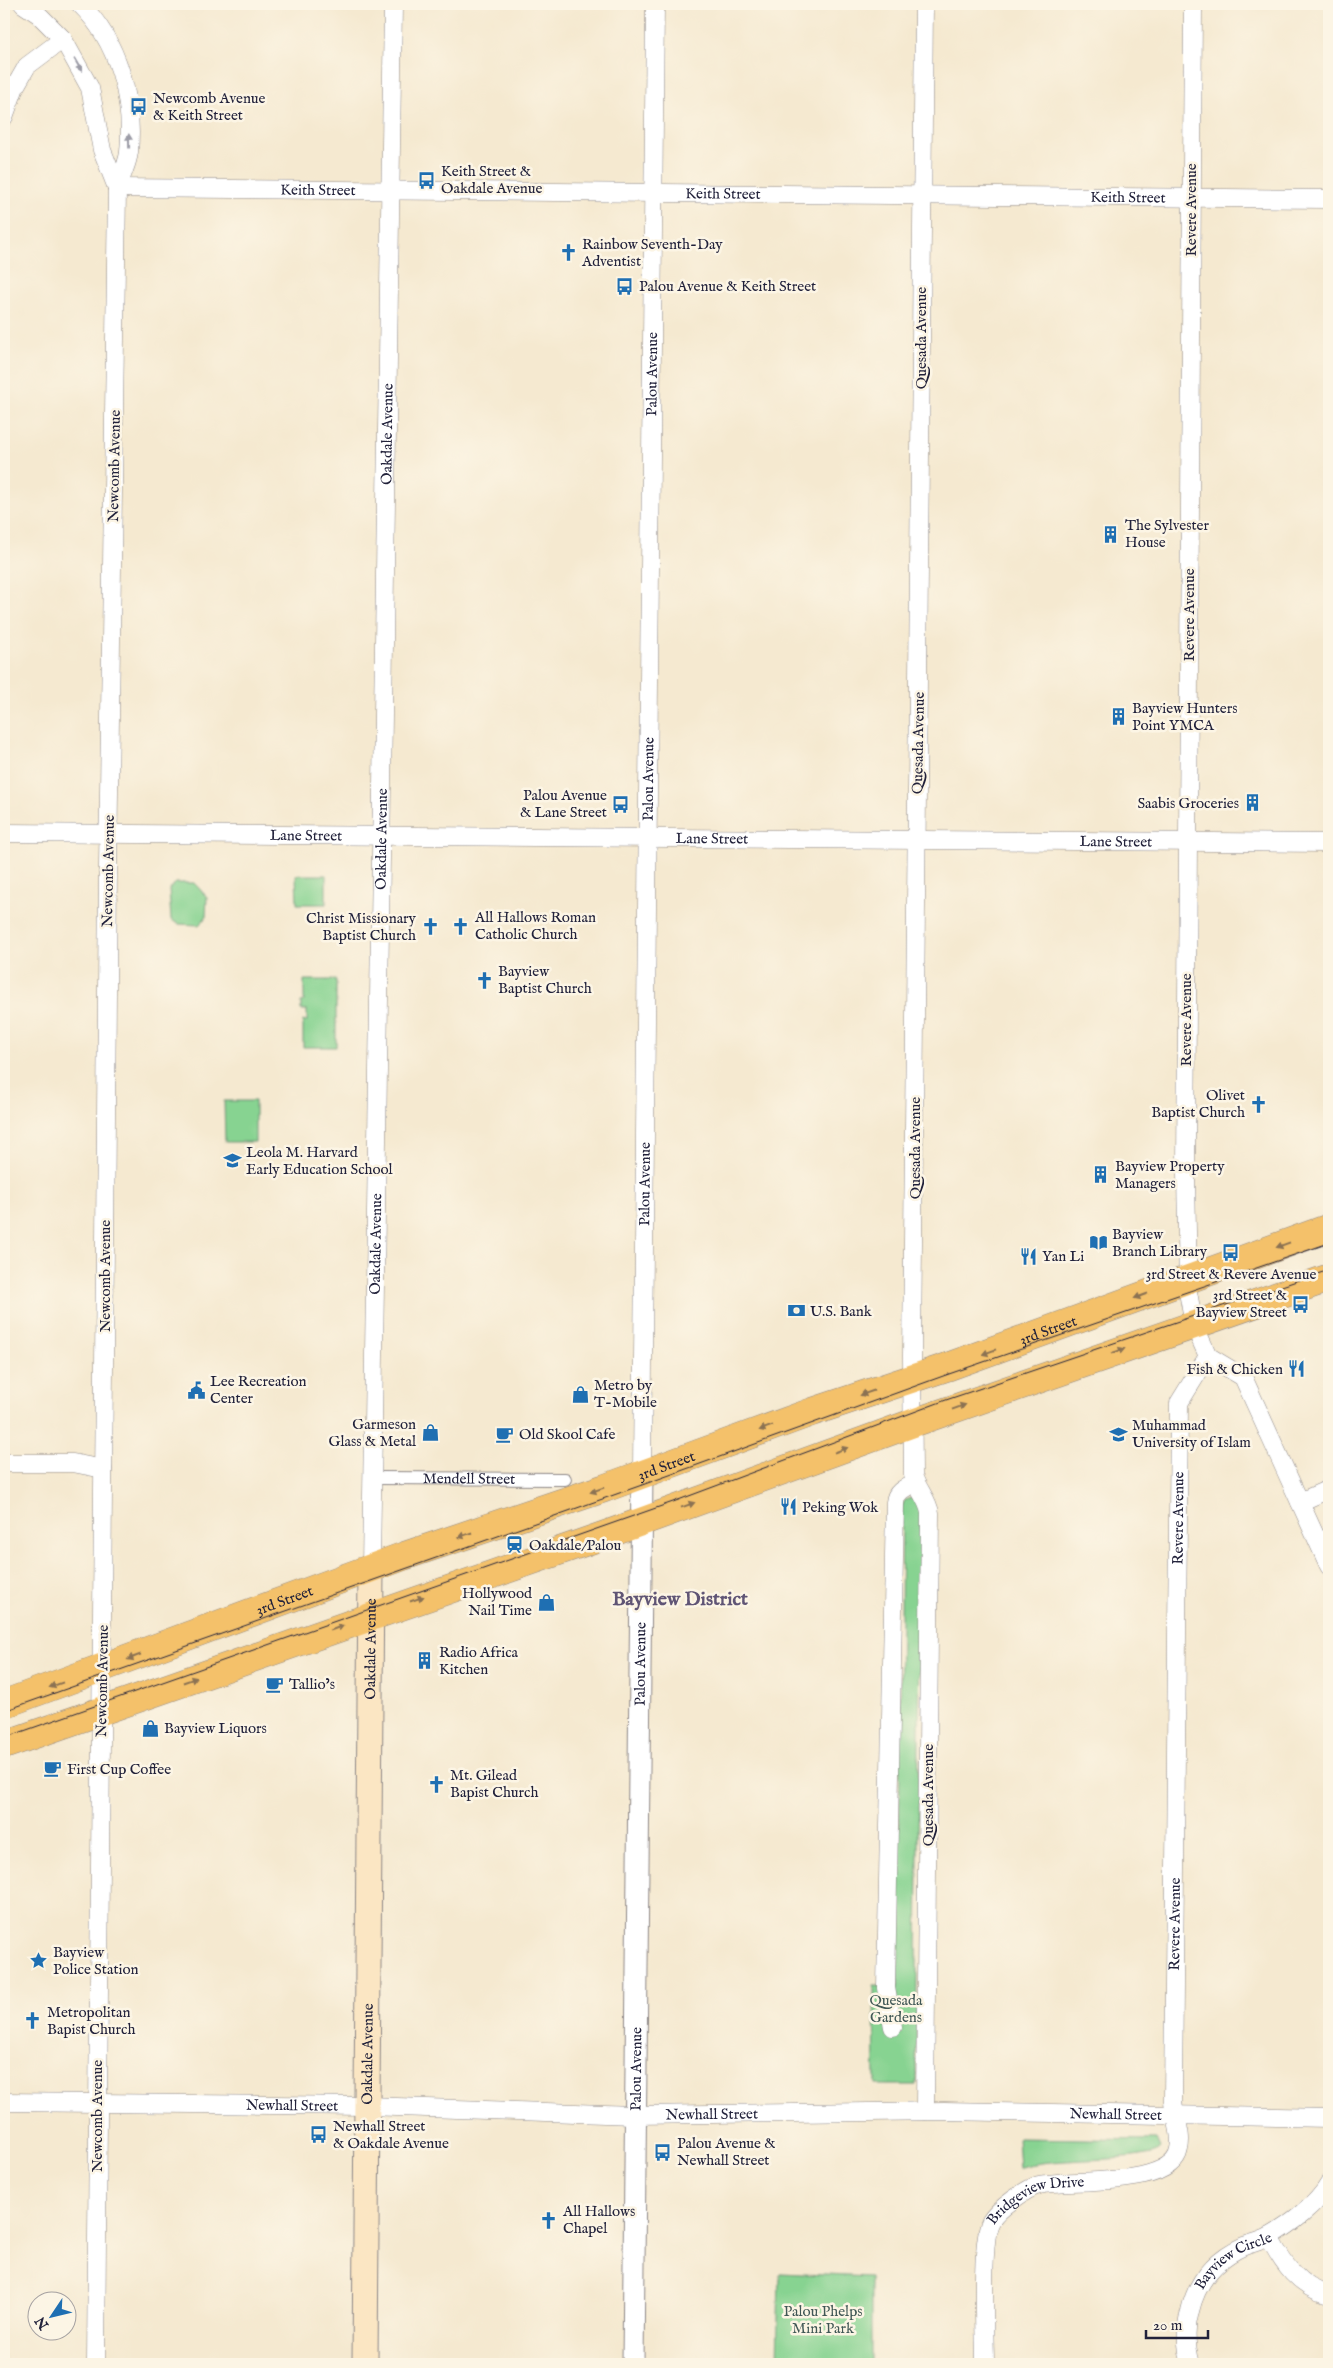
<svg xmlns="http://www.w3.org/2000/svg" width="1333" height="2368" font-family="'IM FELL English',serif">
	<rect width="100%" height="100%" fill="#fcf5e5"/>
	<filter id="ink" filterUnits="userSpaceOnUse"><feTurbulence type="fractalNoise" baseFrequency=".02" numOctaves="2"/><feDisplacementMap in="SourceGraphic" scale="10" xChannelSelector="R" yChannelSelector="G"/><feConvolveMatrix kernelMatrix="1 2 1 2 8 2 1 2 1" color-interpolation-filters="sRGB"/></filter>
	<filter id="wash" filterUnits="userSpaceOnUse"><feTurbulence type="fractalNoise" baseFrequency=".0096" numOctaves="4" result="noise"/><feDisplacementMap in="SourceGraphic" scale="20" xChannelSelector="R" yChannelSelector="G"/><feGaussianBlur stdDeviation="1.12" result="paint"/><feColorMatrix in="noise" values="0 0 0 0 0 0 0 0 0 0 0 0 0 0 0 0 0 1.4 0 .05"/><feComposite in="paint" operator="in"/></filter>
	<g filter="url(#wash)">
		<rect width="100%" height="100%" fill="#f5e9d0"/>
		<g fill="#87d391" stroke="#547a66">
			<path d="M296,875H326V904H297Z"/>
			<path d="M176,883H194L207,897L206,917L199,925L179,924L171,920L169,889Z"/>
			<path d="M304,980H336V1047H303V1021H307V1010H301V1002L304,1001Z"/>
			<path d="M224,1101H255V1142H225Z"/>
			<path d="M911,1498L917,1500L921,1508L916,2085H875L874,1986L898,1987L902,1506L905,1500Z"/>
			<path d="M1017,2138L1156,2140L1160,2149C1148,2164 1046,2156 1019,2168Z"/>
			<path d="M779,2273L871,2277V2364H777Z"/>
		</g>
	</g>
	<g filter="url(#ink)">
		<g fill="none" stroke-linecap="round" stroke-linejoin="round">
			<defs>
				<g id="pedestrian">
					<path id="s1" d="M373,1478L565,1479"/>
				</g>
				<g id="minor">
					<path d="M23,4L38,14L63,39L90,88L102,150L117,188"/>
					<path d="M80,4C118,41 134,99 129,152C128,163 121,177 117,188L108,868L96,2364"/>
					<path d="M924,4L912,1356L913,1475C917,1489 928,1499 930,1513L925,2111"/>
					<path d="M1193,4L1186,1173L1188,1292L1194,1325L1208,1356"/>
					<path d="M4,117L15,87L27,66L63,39"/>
					<path id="s2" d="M117,188L1329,199"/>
					<path id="s3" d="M4,833L1329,843"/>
					<path d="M1208,1356L1243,1377L1329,1566"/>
					<path d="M4,1463H73L103,1469"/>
					<path id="s4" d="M642,1473L655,4"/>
					<path d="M1300,1502L1329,1489"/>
					<path id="s5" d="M371,1568L393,4"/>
					<path d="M893,2027L886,1988L895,1502C896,1491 905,1488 915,1483"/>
					<path id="s6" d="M4,2102L367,2106L634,2115L944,2111L1329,2118"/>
					<path d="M1269,2237C1283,2264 1298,2287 1329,2295"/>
					<path id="s7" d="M985,2364C985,2337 980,2240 991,2221C998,2209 1027,2188 1039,2185C1070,2178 1172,2189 1179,2149C1183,2133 1174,2117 1173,2101L1179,1403L1208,1356"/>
					<path id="s8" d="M1191,2364C1186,2347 1185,2328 1190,2311C1197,2281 1215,2259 1244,2246C1252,2243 1262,2241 1269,2237C1290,2225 1317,2205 1329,2184"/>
				</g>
				<g id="tertiary">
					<path id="s9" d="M633,2364L642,1473"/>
				</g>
				<g id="secondary">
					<path id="s10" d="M365,2364L371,1568"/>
				</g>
				<g id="primary">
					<path id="s11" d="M4,1704L404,1556L605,1488L812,1412L947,1367L1329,1228"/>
					<path d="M4,1745L605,1535L913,1423L1329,1278"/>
				</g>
			</defs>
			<use href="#pedestrian" stroke="#8c8686" stroke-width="14"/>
			<use href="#minor" stroke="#8c8686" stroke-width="19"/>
			<use href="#tertiary" stroke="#8c8686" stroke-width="23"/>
			<use href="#secondary" stroke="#8c8686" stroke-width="27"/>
			<use href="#primary" stroke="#8c8686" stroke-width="29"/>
			<use href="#pedestrian" stroke="#fff" stroke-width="12"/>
			<use href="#minor" stroke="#fff" stroke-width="18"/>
			<use href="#tertiary" stroke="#fff" stroke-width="21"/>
			<use href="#secondary" stroke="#fbe6c3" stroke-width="25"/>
			<use href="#primary" stroke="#f4c16a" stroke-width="28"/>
			<g stroke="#22223b" stroke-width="1">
				<path d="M4,1711L642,1485L946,1375L1329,1243"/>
				<path d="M4,1738L673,1502L946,1400L1329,1270"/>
			</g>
		</g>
		<defs><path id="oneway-solid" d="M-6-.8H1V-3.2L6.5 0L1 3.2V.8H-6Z" transform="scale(1.25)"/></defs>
		<g fill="#9c9ca7">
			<use href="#oneway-solid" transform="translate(78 65) rotate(60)"/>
			<use href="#oneway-solid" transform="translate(129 141) rotate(-91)"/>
		</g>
		<g fill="#8b7252">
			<use href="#oneway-solid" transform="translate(1283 1245) rotate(160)"/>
			<use href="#oneway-solid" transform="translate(1141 1296) rotate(160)"/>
			<use href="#oneway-solid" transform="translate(1118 1351) rotate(-19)"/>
			<use href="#oneway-solid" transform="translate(989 1352) rotate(160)"/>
			<use href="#oneway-solid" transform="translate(867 1393) rotate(161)"/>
			<use href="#oneway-solid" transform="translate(959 1407) rotate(-20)"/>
			<use href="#oneway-solid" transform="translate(766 1428) rotate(160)"/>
			<use href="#oneway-solid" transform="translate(841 1450) rotate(-20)"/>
			<use href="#oneway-solid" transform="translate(597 1490) rotate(161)"/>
			<use href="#oneway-solid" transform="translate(688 1505) rotate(-20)"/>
			<use href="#oneway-solid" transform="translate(465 1535) rotate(161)"/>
			<use href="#oneway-solid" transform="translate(417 1599) rotate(-19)"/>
			<use href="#oneway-solid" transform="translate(337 1628) rotate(-21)"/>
			<use href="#oneway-solid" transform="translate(134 1657) rotate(159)"/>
			<use href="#oneway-solid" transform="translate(190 1680) rotate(-19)"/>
			<use href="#oneway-solid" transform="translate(56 1685) rotate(160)"/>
		</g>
	</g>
	<defs>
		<symbol id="bus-bare" viewBox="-9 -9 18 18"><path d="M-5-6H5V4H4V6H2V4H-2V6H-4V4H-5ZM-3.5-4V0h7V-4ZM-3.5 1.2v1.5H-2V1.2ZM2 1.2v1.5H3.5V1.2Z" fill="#1f6fb2" stroke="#fcf5e5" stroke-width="2.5" paint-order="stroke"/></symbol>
		<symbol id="church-bare" viewBox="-9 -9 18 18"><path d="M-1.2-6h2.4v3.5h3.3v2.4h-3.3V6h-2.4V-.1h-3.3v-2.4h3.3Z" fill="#1f6fb2" stroke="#fcf5e5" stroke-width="2.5" paint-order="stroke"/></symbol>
		<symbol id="building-bare" viewBox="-9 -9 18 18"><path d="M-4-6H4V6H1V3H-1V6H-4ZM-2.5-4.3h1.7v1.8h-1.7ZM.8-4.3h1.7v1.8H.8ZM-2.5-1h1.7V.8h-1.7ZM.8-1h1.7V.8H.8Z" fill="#1f6fb2" stroke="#fcf5e5" stroke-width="2.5" paint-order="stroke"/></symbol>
		<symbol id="school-bare" viewBox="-9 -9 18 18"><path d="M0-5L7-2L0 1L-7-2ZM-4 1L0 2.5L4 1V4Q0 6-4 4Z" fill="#1f6fb2" stroke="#fcf5e5" stroke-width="2.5" paint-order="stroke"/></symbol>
		<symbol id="library-bare" viewBox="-9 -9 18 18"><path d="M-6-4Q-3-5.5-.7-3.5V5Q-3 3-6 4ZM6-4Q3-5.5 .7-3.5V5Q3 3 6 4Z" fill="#1f6fb2" stroke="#fcf5e5" stroke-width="2.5" paint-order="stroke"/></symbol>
		<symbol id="restaurant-bare" viewBox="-9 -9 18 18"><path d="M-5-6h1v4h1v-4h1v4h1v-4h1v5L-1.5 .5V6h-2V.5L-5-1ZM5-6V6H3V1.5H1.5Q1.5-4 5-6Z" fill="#1f6fb2" stroke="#fcf5e5" stroke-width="2.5" paint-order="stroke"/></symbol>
		<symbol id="bank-bare" viewBox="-9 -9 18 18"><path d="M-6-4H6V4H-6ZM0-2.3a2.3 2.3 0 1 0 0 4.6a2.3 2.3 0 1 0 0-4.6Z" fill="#1f6fb2" stroke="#fcf5e5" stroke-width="2.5" paint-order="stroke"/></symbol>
		<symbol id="civic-bare" viewBox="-9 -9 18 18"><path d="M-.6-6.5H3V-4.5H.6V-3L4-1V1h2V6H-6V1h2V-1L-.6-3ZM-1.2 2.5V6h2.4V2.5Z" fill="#1f6fb2" stroke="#fcf5e5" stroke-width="2.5" paint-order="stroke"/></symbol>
		<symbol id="shop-bare" viewBox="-9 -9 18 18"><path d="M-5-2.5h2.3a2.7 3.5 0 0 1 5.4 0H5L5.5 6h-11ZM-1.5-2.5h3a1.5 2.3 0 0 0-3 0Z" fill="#1f6fb2" stroke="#fcf5e5" stroke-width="2.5" paint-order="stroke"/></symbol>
		<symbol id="cafe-bare" viewBox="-9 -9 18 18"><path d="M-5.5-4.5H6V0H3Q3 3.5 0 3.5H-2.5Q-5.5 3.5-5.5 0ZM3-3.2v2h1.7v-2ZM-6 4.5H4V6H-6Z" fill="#1f6fb2" stroke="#fcf5e5" stroke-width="2.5" paint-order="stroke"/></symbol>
		<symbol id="station-bare" viewBox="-9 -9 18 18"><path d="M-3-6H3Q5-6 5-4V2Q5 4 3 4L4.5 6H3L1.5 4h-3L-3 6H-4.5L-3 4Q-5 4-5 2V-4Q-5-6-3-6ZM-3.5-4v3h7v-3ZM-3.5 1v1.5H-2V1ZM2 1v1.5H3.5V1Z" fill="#1f6fb2" stroke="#fcf5e5" stroke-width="2.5" paint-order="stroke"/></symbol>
		<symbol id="sight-bare" viewBox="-9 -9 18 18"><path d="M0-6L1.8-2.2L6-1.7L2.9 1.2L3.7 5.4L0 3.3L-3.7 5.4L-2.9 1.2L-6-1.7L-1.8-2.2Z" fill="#1f6fb2" stroke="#fcf5e5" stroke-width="2.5" paint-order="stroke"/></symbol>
	</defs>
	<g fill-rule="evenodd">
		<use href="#bus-bare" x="126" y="94" width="25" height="25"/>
		<use href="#bus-bare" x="414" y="168" width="25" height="25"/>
		<use href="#church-bare" x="556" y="240" width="25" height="25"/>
		<use href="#bus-bare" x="612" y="274" width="25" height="25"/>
		<use href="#building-bare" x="1098" y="522" width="25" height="25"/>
		<use href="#building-bare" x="1106" y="704" width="25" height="25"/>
		<use href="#building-bare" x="1240" y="790" width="25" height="25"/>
		<use href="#bus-bare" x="608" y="792" width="25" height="25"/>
		<use href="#church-bare" x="448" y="914" width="25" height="25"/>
		<use href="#church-bare" x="418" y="914" width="25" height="25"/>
		<use href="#church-bare" x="472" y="968" width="25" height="25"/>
		<use href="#church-bare" x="1246" y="1092" width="25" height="25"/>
		<use href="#school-bare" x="220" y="1148" width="25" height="25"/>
		<use href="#building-bare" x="1088" y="1162" width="25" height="25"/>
		<use href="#library-bare" x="1086" y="1230" width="25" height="25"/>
		<use href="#bus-bare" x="1218" y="1240" width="25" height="25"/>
		<use href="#restaurant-bare" x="1016" y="1244" width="25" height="25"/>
		<use href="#bus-bare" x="1288" y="1292" width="25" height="25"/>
		<use href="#bank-bare" x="784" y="1298" width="25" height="25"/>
		<use href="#restaurant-bare" x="1284" y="1356" width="25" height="25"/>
		<use href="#civic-bare" x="184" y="1378" width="25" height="25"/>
		<use href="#shop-bare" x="568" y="1382" width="25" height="25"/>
		<use href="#shop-bare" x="418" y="1420" width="25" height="25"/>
		<use href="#cafe-bare" x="492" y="1422" width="25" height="25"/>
		<use href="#school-bare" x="1106" y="1422" width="25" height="25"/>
		<use href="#restaurant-bare" x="776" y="1494" width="25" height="25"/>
		<use href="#station-bare" x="502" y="1532" width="25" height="25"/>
		<use href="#shop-bare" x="534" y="1590" width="25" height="25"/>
		<use href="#building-bare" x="412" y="1648" width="25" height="25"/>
		<use href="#cafe-bare" x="262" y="1672" width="25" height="25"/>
		<use href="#shop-bare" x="138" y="1716" width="25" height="25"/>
		<use href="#cafe-bare" x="40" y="1756" width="25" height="25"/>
		<use href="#church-bare" x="424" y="1772" width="25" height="25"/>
		<use href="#sight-bare" x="26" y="1948" width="25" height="25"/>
		<use href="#church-bare" x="20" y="2008" width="25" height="25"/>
		<use href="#bus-bare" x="306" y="2122" width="25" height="25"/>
		<use href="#bus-bare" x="650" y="2140" width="25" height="25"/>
		<use href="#church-bare" x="536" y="2208" width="25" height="25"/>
	</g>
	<g text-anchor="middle" stroke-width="5" stroke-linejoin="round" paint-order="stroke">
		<g font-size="15" fill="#22223b" stroke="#fcf5e5" text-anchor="start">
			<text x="153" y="103">Newcomb Avenue<tspan x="153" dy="17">&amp; Keith Street</tspan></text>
			<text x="441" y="176">Keith Street &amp;<tspan x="441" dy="17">Oakdale Avenue</tspan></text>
			<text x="582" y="249">Rainbow Seventh-Day<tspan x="582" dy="17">Adventist</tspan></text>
			<text x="639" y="291">Palou Avenue &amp; Keith Street</text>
			<text x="1125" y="530">The Sylvester<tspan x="1125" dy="17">House</tspan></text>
			<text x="1132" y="713">Bayview Hunters<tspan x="1132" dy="17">Point YMCA</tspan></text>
			<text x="607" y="800" text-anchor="end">Palou Avenue<tspan x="607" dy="17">&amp; Lane Street</tspan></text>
			<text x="1239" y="808" text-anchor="end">Saabis Groceries</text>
			<text x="475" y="922">All Hallows Roman<tspan x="475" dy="17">Catholic Church</tspan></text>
			<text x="416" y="923" text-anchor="end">Christ Missionary<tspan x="416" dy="17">Baptist Church</tspan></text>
			<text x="498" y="976">Bayview<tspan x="498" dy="17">Baptist Church</tspan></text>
			<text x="1245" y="1100" text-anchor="end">Olivet<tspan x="1245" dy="17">Baptist Church</tspan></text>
			<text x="246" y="1157">Leola M. Harvard<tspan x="246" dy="17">Early Education School</tspan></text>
			<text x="1115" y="1171">Bayview Property<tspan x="1115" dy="17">Managers</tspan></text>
			<text x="1112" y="1239">Bayview<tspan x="1112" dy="17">Branch Library</tspan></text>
			<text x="1042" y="1261">Yan Li</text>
			<text x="1231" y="1279" text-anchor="middle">3rd Street &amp; Revere Avenue</text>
			<text x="1287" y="1300" text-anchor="end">3rd Street &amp;<tspan x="1287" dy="17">Bayview Street</tspan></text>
			<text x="810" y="1316">U.S. Bank</text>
			<text x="1283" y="1374" text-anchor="end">Fish &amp; Chicken</text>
			<text x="210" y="1386">Lee Recreation<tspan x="210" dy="17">Center</tspan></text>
			<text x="594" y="1390">Metro by<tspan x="594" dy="17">T-Mobile</tspan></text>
			<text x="416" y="1429" text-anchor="end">Garmeson<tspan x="416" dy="17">Glass &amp; Metal</tspan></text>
			<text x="1132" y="1430">Muhammad<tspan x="1132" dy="17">University of Islam</tspan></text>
			<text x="519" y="1439">Old Skool Cafe</text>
			<text x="802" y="1512">Peking Wok</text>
			<text x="529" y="1550">Oakdale/Palou</text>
			<text x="532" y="1598" text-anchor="end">Hollywood<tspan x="532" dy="17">Nail Time</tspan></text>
			<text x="439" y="1657">Radio Africa<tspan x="439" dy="17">Kitchen</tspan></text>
			<text x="289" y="1689">Tallio’s</text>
			<text x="164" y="1733">Bayview Liquors</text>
			<text x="67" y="1774">First Cup Coffee</text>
			<text x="450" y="1780">Mt. Gilead<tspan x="450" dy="17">Bapist Church</tspan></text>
			<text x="53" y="1957">Bayview<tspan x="53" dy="17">Police Station</tspan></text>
			<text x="47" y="2017">Metropolitan<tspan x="47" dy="17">Bapist Church</tspan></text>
			<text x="333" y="2131">Newhall Street<tspan x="333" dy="17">&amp; Oakdale Avenue</tspan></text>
			<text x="677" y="2148">Palou Avenue &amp;<tspan x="677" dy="17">Newhall Street</tspan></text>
			<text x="563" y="2216">All Hallows<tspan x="563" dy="17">Chapel</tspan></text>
		</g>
		<g font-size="15" fill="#22223b" stroke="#fcf5e5">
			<text dy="5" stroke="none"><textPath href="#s2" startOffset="201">Keith Street</textPath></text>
			<text dy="5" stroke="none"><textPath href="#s2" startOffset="606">Keith Street</textPath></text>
			<text dy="5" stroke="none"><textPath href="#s2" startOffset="1011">Keith Street</textPath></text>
			<text transform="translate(1191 210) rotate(-90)" y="5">Revere Avenue</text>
			<text transform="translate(921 338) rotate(-90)" y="5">Quesada Avenue</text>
			<text dy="5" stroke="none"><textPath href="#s4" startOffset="1099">Palou Avenue</textPath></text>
			<text dy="5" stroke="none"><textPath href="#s5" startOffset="1134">Oakdale Avenue</textPath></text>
			<text transform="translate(114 466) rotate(-89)" y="5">Newcomb Avenue</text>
			<text transform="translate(1189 615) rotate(-90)" y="5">Revere Avenue</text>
			<text transform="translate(918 743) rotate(-89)" y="5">Quesada Avenue</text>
			<text dy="5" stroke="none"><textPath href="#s4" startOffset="694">Palou Avenue</textPath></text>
			<text dy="5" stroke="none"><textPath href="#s3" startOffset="302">Lane Street</textPath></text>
			<text dy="5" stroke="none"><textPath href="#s3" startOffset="708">Lane Street</textPath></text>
			<text dy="5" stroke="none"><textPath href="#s5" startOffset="729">Oakdale Avenue</textPath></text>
			<text dy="5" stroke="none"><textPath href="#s3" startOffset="1112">Lane Street</textPath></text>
			<text transform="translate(108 871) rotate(-89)" y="5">Newcomb Avenue</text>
			<text transform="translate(1186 1020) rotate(-90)" y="5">Revere Avenue</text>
			<text transform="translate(915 1148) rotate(-90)" y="5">Quesada Avenue</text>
			<text dy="5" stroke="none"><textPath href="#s4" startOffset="289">Palou Avenue</textPath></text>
			<text dy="5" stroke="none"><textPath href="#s5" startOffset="324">Oakdale Avenue</textPath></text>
			<text transform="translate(105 1276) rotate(-90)" y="5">Newcomb Avenue</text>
			<text dy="5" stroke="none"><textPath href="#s11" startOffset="1109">3rd Street</textPath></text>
			<text dy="5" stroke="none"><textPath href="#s11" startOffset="704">3rd Street</textPath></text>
			<text dy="5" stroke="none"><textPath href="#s1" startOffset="96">Mendell Street</textPath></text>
			<text dy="5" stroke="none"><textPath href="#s7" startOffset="988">Revere Avenue</textPath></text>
			<text dy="5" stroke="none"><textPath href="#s11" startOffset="299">3rd Street</textPath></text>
			<text dy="5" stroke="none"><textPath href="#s10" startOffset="715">Oakdale Avenue</textPath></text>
			<text dy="5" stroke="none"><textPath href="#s9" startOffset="700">Palou Avenue</textPath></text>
			<text transform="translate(102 1681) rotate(-89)" y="5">Newcomb Avenue</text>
			<text transform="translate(928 1795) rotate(-90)" y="5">Quesada Avenue</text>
			<text dy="5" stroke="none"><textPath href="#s7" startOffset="582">Revere Avenue</textPath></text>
			<text dy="5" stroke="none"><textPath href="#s10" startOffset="310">Oakdale Avenue</textPath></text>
			<text dy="5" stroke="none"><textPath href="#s9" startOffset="295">Palou Avenue</textPath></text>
			<text dy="5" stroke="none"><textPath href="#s6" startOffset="288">Newhall Street</textPath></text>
			<text dy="5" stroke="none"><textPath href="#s6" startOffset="708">Newhall Street</textPath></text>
			<text dy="5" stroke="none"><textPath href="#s6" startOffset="1112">Newhall Street</textPath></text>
			<text transform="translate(97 2116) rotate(-90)" y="5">Newcomb Avenue</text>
			<text dy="5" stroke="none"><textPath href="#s7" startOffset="196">Bridgeview Drive</textPath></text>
			<text dy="5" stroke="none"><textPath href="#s8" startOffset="124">Bayview Circle</textPath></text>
		</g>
		<g font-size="15" fill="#405755" stroke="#fcf5e5">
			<text x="896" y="2005">Quesada<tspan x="896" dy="17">Gardens</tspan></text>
			<text x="823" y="2316">Palou Phelps<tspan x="823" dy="17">Mini Park</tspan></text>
		</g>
		<g font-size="20" font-weight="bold" fill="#605575" stroke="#fcf5e5">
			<text x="680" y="1605">Bayview District</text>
		</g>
	</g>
	<rect width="1333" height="2368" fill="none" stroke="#fcf5e5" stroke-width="20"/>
	<g transform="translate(52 2316) rotate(235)"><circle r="24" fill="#fcf5e5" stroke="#a5a1a1"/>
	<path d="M0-4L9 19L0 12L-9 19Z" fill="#1f6fb2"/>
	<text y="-8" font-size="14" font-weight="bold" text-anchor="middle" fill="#22223b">N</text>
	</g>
	<path d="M1146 2330v8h62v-8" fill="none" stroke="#22223b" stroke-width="2.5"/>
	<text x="1153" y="2330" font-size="15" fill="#22223b" stroke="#fcf5e5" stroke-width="4" paint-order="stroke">20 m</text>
</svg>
